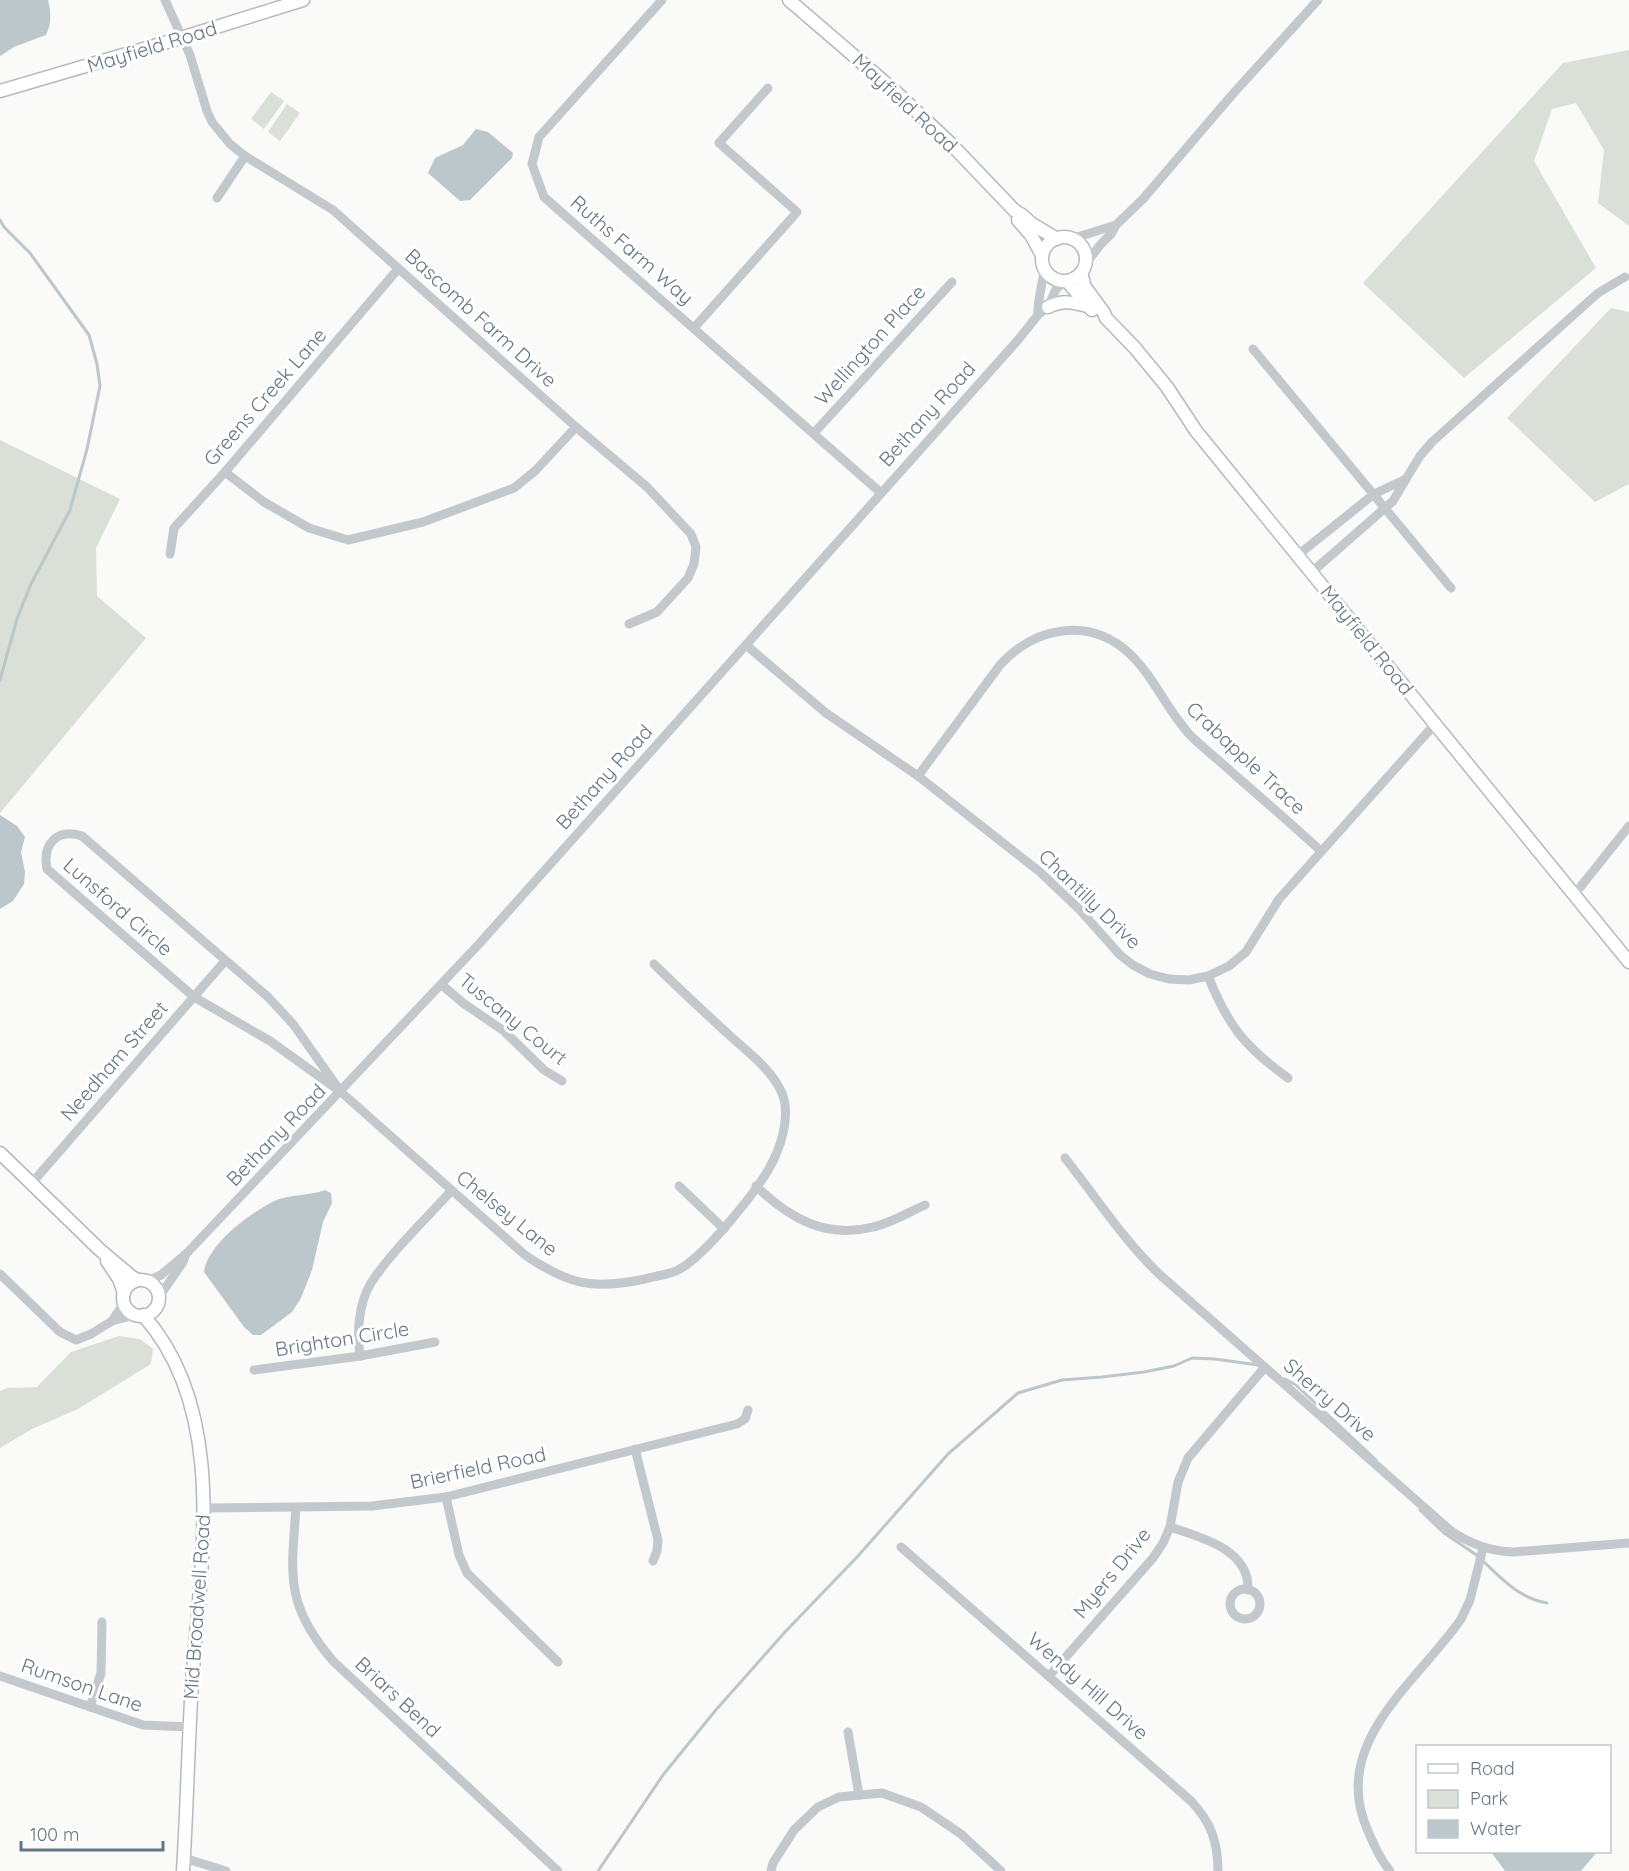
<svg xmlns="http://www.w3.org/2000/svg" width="1629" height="1871" font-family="Quicksand,sans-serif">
	<rect width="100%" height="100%" fill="#fafaf8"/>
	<g fill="#dadfd7">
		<path d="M1629,50V226L1598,203L1604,150L1576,103L1552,109L1534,161L1596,268L1464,378L1363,283L1563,63Z"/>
		<path d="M271,92L284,101L264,129L251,119Z"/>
		<path d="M287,104L300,113L280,141L268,132Z"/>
		<path d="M1611,308L1629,312V484L1595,502L1507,418Z"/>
		<path d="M0,440L120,499L96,548L97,596L146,638L0,813Z"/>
		<path d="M119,1336L140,1339L153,1349L151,1364L78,1409L32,1429L0,1448V1391L7,1388L37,1387L71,1352Z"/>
	</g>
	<g fill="#bbc7cb">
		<path d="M0,0H48C51,12 52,23 46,35L14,47L0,56Z"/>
		<path d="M476,129L488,132L513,153L512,158L470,200L460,201L428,173L435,158L463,145Z"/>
		<path d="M0,815L17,826L25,837L21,852L25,872L24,884L13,901L0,909Z"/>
		<path d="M325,1190L331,1193L332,1203L323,1222L312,1270L301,1298L292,1312L261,1335H253L244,1327L204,1272C207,1245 250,1213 274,1201C290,1194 309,1196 325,1190Z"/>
		<path d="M1491,1852H1597L1581,1871H1505Z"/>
	</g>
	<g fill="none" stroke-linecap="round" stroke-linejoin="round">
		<g stroke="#bbc7cb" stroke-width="3">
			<path d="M0,220L4,227L30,253L89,335L97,364L100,386L87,449L70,510L31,584L17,619L0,680"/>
			<path d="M1285,1379L1296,1385L1376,1460"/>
			<path d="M1420,1510L1444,1533L1478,1556"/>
			<path d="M1483,1561C1503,1580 1519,1598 1547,1603"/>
			<path d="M598,1871L663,1775L715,1711L785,1632L858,1556L948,1454L1018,1393L1062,1380L1102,1377L1144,1372L1174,1366L1192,1358L1215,1359L1258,1365"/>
		</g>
		<defs>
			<g id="secondary">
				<path d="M789,0L896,92L950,143L1015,211L1022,215L1032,224L1057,239"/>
				<path d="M0,91L181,38L303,0"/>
				<path d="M1018,220L1031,235L1042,255"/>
				<circle cx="1064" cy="259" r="22"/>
				<path d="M1081,273L1085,287L1104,313L1106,318L1135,348L1167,387L1196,431L1629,962"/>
				<path d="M1067,281L1092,310"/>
				<path d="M1048,307C1063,300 1072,302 1087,306"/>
				<path d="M0,1153L100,1250L132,1277L138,1280"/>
				<path d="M107,1261L119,1279L124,1293"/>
				<circle cx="141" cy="1298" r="18"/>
				<path d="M143,1315C230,1412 200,1566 192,1684C188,1746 187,1809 183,1871"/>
			</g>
		</defs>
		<use href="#secondary" stroke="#b3babf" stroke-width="15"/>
		<g stroke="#c3c8cc" stroke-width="9">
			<path d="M165,0L190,55L207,111L212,122L230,144L245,156L333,210L576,427L647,487L691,534L696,547L694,564L688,578L657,612L629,624"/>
			<path d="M662,0L539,137L532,164L544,197L881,493"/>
			<path d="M217,198L245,156"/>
			<path d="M1071,239L1116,225"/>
			<path d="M1086,263L1101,244L1111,234L1116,225L1143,199L1231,96L1318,0"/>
			<path d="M1038,315C1037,299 1043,285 1044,269"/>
			<path d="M694,328L797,212L719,143L768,88"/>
			<path d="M1253,349L1451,588"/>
			<path d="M814,433L952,282"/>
			<path d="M225,472L264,502L309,528L348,540L423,522L514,488L535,471L576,427"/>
			<path d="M1406,479L1420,456L1432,442L1598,293L1625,277"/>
			<path d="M170,554L174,528L225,472L398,269"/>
			<path d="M1298,555L1374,494L1406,479L1393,501L1312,572"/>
			<path d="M746,645L826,713L918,776L1040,872L1080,910L1120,955L1133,965L1150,974L1169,979L1189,980L1208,976L1229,966L1246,952L1279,899L1435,724"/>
			<path d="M918,776L1000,665C1035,627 1089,616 1130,654C1154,677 1167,710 1190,735C1204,749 1220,761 1235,775C1264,800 1292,825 1321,851"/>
			<path d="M1574,895L1629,826"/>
			<path d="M1208,976C1228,1026 1245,1047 1288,1078"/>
			<path d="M442,985L463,1003L504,1031L544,1070L562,1081"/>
			<path d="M341,1092L293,1024L268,997L82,836C57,828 42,844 47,869L194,997L270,1041L341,1092L525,1255C569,1285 593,1290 645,1279C655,1276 666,1275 676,1271C703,1259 761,1187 774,1159C783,1140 790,1113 782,1093C771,1068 746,1051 727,1033C702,1010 678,988 654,964"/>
			<path d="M1065,1158C1096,1197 1122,1238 1158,1273L1451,1531C1471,1544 1489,1551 1513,1552L1629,1543"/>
			<path d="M31,1184L225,961"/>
			<path d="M679,1186L724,1229"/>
			<path d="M756,1186C789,1218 825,1239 873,1227C891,1223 909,1212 925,1205"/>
			<path d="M0,1274L60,1332L76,1340L91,1334L112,1321L135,1315"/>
			<path d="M147,1281L161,1275L186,1254L479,944L1018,340L1038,315L1048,307L1056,289L1064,282"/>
			<path d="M159,1297L183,1262L186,1254"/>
			<path d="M112,1321L124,1303"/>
			<path d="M360,1356C357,1334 358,1304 371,1283C390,1253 426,1219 451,1191"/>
			<path d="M254,1370L360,1356L435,1342"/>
			<path d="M635,1449L658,1540L657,1551L653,1561"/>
			<path d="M446,1497L459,1555L467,1573L558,1662"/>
			<path d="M204,1508L372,1506L446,1497L737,1424L745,1419L748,1410"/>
			<path d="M296,1508C291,1576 285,1605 333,1661L558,1871"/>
			<path d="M1170,1527C1200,1537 1250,1549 1248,1590"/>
			<path d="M901,1547L1191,1801C1211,1822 1218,1842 1218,1871"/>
			<circle cx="1245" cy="1604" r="15"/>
			<path d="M0,1676L143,1725L190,1727"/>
			<path d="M1049,1676L1153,1558L1163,1543L1170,1527L1178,1482L1188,1458L1265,1367"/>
			<path d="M90,1707L101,1673L102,1622"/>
			<path d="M848,1732L859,1795"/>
			<path d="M184,1858L226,1871"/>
			<path d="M771,1871L773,1863L794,1830L818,1807L839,1797L882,1793L921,1807L961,1834L1001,1871"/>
			<path d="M1390,1871C1380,1859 1374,1845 1368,1831C1328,1743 1418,1682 1461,1619L1470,1600L1483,1548"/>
		</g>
		<use href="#secondary" stroke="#fff" stroke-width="12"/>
	</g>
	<g text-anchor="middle" stroke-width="6" stroke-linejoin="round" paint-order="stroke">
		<g font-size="20" fill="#657683" stroke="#fff">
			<text transform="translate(152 47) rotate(-17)" y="7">Mayfield Road</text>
			<text transform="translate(905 103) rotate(43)" y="7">Mayfield Road</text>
			<text transform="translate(632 250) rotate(41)" y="7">Ruths Farm Way</text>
			<text transform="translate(481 318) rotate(42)" y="7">Bascomb Farm Drive</text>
			<text transform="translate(870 345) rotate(-48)" y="7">Wellington Place</text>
			<text transform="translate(265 397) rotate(-49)" y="7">Greens Creek Lane</text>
			<text transform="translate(927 414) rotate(-48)" y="7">Bethany Road</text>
			<text transform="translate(1367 640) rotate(51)" y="7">Mayfield Road</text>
			<text transform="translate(1246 758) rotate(43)" y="7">Crabapple Trace</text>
			<text transform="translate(604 777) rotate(-48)" y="7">Bethany Road</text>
			<text transform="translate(1090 899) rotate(44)" y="7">Chantilly Drive</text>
			<text transform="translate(118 907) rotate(41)" y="7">Lunsford Circle</text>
			<text transform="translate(513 1019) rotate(39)" y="7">Tuscany Court</text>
			<text transform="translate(114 1061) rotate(-49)" y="7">Needham Street</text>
			<text transform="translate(276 1135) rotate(-46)" y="7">Bethany Road</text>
			<text transform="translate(507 1213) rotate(39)" y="7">Chelsey Lane</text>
			<text transform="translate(342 1339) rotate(-9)" y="7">Brighton Circle</text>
			<text transform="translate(1330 1400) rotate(41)" y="7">Sherry Drive</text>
			<text transform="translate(478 1468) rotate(-12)" y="7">Brierfield Road</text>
			<text transform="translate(1112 1573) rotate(-51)" y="7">Myers Drive</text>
			<text transform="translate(197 1607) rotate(-86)" y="7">Mid Broadwell Road</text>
			<text transform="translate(82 1685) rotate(19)" y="7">Rumson Lane</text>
			<text transform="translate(1088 1686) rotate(41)" y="7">Wendy Hill Drive</text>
			<text transform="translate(398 1697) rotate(43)" y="7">Briars Bend</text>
		</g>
	</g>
	<rect x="1416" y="1745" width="195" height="108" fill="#ffffff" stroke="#c1c8cd" stroke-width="1.5"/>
	<rect x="1428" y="1764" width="30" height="9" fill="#ffffff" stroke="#c1c8cd" stroke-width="1.5"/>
	<text x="1470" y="1775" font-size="18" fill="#657683">Road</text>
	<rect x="1428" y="1790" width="30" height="18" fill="#dadfd7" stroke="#c1c8cd" stroke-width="1.5"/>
	<text x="1470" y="1805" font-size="18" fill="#657683">Park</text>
	<rect x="1428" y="1820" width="30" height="18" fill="#bbc7cb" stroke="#c1c8cd" stroke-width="1.5"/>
	<text x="1470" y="1835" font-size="18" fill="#657683">Water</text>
	<path d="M21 1841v9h142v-9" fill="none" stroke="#657683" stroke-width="3"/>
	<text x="30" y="1841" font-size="18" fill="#657683" stroke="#ffffff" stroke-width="4.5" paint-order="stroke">100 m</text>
</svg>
